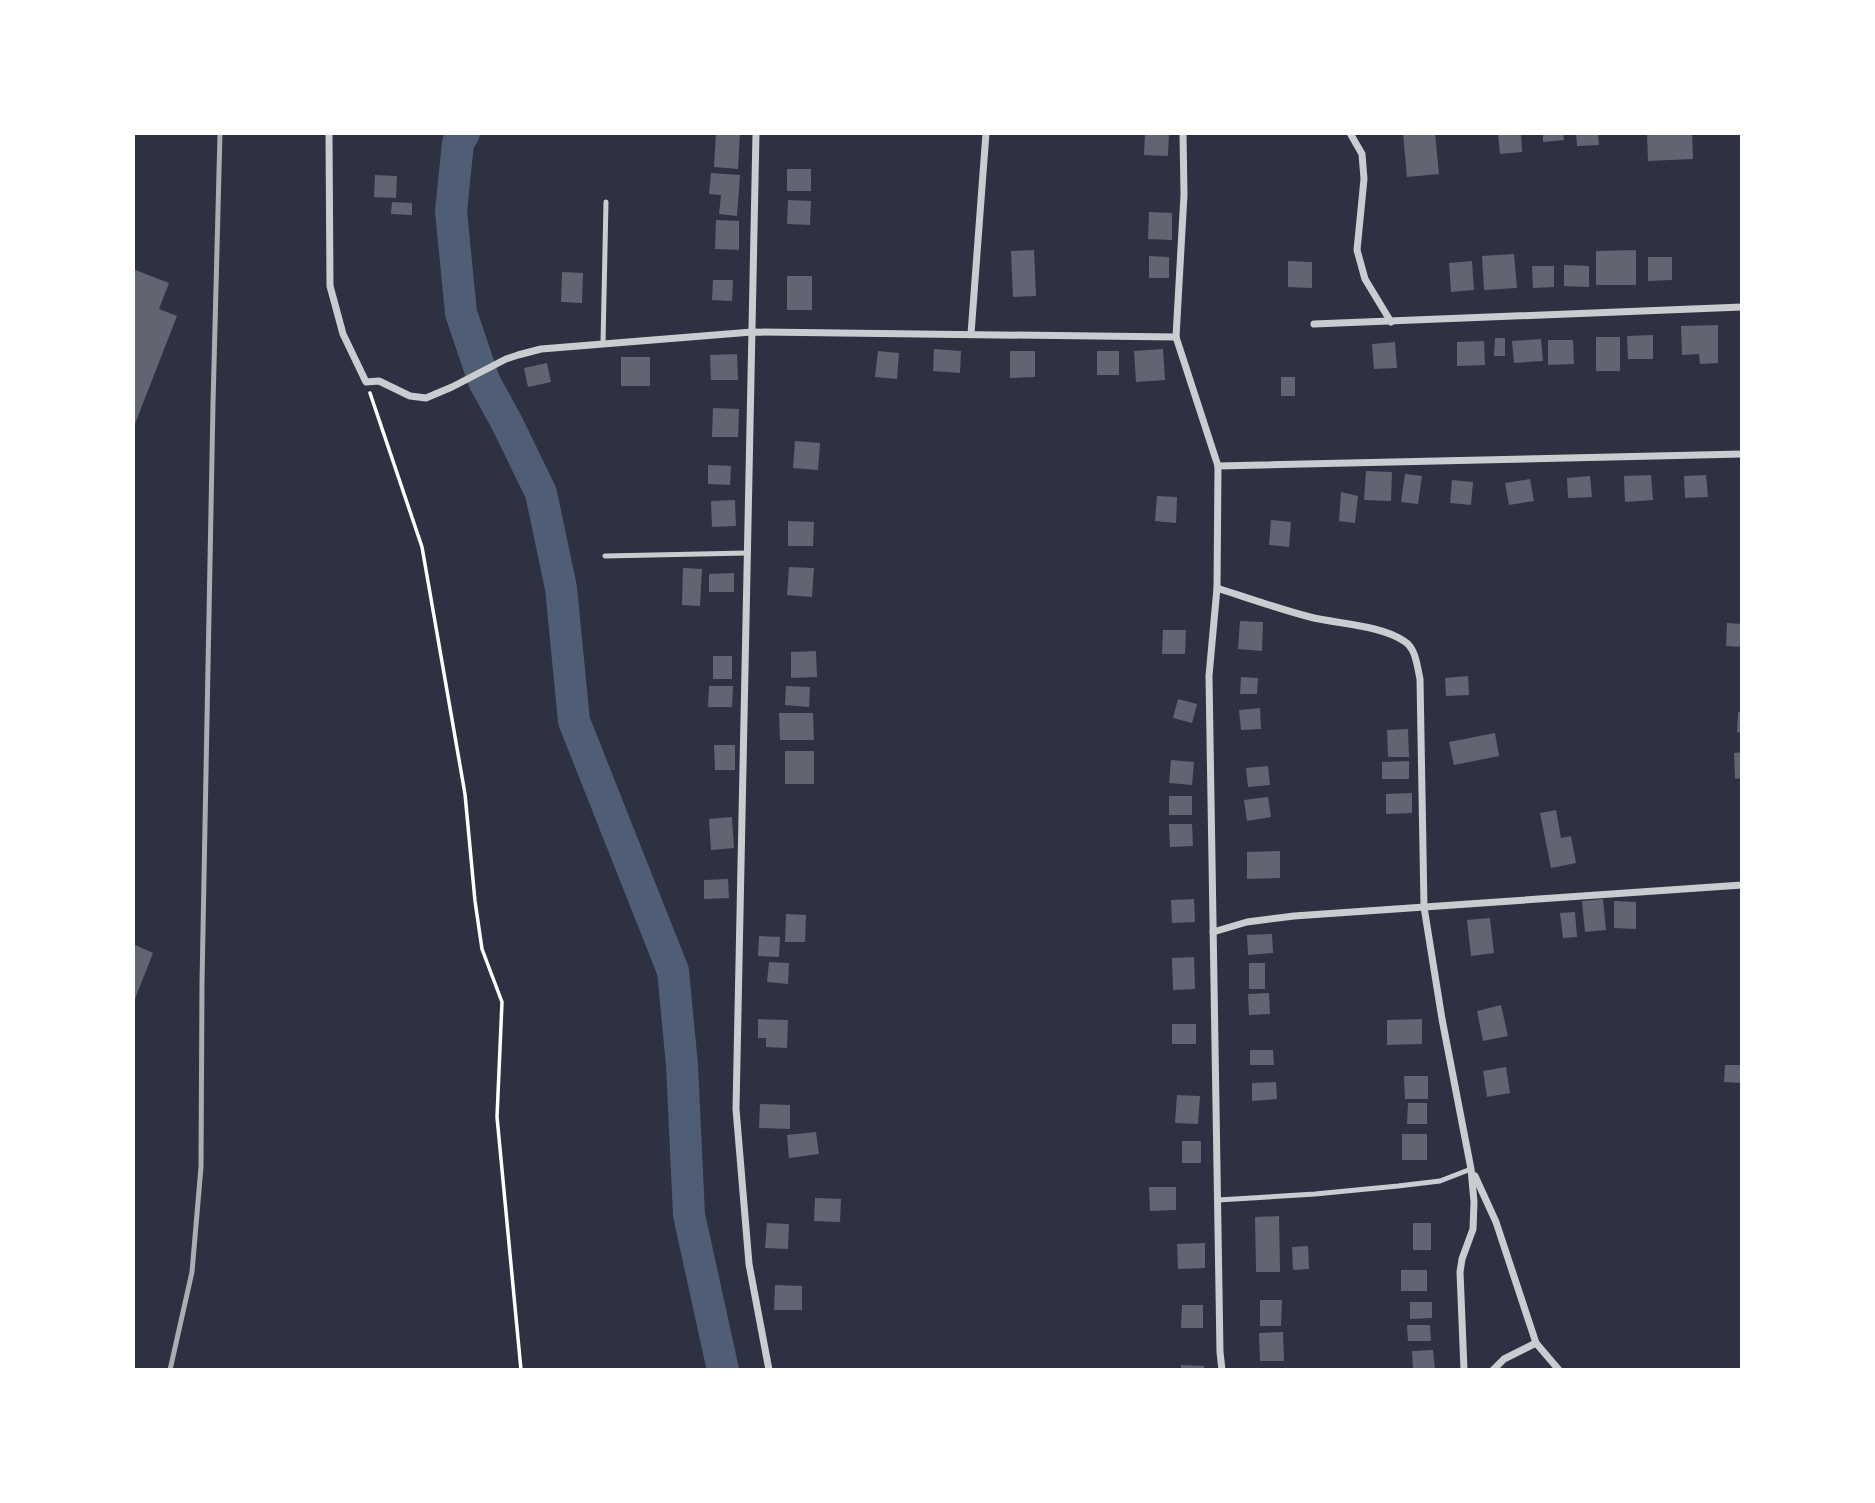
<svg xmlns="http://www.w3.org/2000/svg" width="1875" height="1503" font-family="Lato,sans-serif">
	<rect width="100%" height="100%" fill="#2d3142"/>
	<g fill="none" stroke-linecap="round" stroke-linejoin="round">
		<path stroke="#4f5d75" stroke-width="32" d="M464,133L458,143L451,211L461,313L484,381L507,423L541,493L561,588L574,721L673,971L682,1065L689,1215L723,1370"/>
	</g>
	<g fill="#626471">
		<path d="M716,133H740L738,169L714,167Z"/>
		<path d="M1145,133H1169L1168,156L1144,155Z"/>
		<path d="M1403,133H1435L1439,174L1407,177Z"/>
		<path d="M1498,133H1521L1522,152L1500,154Z"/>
		<path d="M1543,133H1563L1564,140L1543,142Z"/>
		<path d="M1576,133H1598L1599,145L1577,146Z"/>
		<path d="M1647,133H1692L1693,159L1648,161Z"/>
		<rect x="787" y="169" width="24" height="22"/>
		<path d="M711,173L740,175L737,216L719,214L721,195L709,194Z"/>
		<path d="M375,175L397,176L396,198L374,197Z"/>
		<path d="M788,200L811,201L810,225L787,224Z"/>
		<path d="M392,202L412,203V215L391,214Z"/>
		<path d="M1149,212L1172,213V240L1148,239Z"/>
		<path d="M716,220L739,221V250L715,249Z"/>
		<path d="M1034,250L1036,296L1013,297L1011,251Z"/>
		<path d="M1636,250V285H1596V251Z"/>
		<path d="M1514,254L1517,288L1484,290L1482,256Z"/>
		<path d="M1149,256L1169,257V278H1149Z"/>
		<path d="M1648,257H1672V280L1648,281Z"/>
		<path d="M1288,261L1312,262V288L1288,287Z"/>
		<path d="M1472,261L1474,290L1451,292L1449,263Z"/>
		<path d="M1564,265L1589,266V287L1564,286Z"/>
		<path d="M1532,266H1554V287L1533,288Z"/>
		<path d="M133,269L169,283L159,309L177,316L133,429Z"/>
		<path d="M562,272L583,273L582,303L561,302Z"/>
		<rect x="787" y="276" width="25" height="34"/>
		<path d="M713,280H733L732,301L712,300Z"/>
		<path d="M1718,325V363L1700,364L1699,354L1682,355L1681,326Z"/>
		<path d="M1653,335V359H1628L1627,336Z"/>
		<rect x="1596" y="337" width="24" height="34"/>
		<path d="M1495,338H1505V356H1494Z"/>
		<path d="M1541,339L1543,361L1514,363L1512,341Z"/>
		<path d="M1548,340H1573L1574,364L1548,365Z"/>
		<path d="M1484,341L1485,365L1457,366V342Z"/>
		<path d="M1395,342L1397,368L1374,369L1372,344Z"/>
		<path d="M934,349L961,351L960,373L933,371Z"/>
		<path d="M1163,349L1165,380L1136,382L1134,351Z"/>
		<path d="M878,351L899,353L897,379L875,377Z"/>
		<path d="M1010,351H1035V377L1010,378Z"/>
		<rect x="1097" y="351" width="22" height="24"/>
		<path d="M737,354L738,380H711L710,355Z"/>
		<rect x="621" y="357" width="29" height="29"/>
		<path d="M547,363L551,382L528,387L524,368Z"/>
		<rect x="1281" y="377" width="14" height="19"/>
		<path d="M713,408L739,409L738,437H712Z"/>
		<path d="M795,441L820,443L818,470L793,468Z"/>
		<path d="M708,465L731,466L730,485L708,484Z"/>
		<path d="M1366,471L1392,472L1391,501L1364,500Z"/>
		<path d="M1405,474L1422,476L1418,504L1401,502Z"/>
		<path d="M1651,475L1653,500L1625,502L1624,476Z"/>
		<path d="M1706,475L1708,497L1685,498L1684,476Z"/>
		<path d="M1590,476L1592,497L1568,498L1567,478Z"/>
		<path d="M1530,479L1534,501L1509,505L1505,483Z"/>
		<path d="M1452,480L1473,482L1471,505L1450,503Z"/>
		<path d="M1341,492L1358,496L1355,523L1339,521Z"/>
		<path d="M1157,496L1177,497L1176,523L1155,521Z"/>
		<path d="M735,500L736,526L712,527L711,501Z"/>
		<path d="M1271,520L1291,522L1289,547L1269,545Z"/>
		<path d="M788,521L814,522L813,546H788Z"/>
		<path d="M789,567L814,568L812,597L787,595Z"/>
		<path d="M683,568L702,569L700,606L682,605Z"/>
		<path d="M734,573V592H709V574Z"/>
		<path d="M1240,621L1263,622L1262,651L1238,649Z"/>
		<path d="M1727,623L1742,624V647L1726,646Z"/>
		<path d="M1163,630H1186L1185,654H1162Z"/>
		<path d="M816,651L817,677L791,678V652Z"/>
		<rect x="713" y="656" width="19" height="23"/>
		<path d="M1468,676L1469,695L1446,696L1445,678Z"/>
		<path d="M1241,677L1258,678L1257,694H1240Z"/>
		<path d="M709,686H733L732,707H708Z"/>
		<path d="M786,686L810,687L809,707L785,705Z"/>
		<path d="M1178,699L1197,704L1192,723L1173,718Z"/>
		<path d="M1260,708L1261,729L1241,730L1239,710Z"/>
		<path d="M1738,712H1742V733L1737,732Z"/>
		<path d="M779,713H813L814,740H780Z"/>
		<path d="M1408,729L1409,757H1388L1387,730Z"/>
		<path d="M1495,733L1499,756L1454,765L1449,742Z"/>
		<path d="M714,745H735V770H715Z"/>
		<rect x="785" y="751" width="29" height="33"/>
		<path d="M1742,752V778L1735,779L1734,753Z"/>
		<path d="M1171,760L1194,762L1192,785L1169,783Z"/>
		<path d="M1409,761V779H1382V762Z"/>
		<path d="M1268,766L1270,785L1248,787L1246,768Z"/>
		<path d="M1412,793V813L1386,814V794Z"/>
		<rect x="1169" y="796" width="23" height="19"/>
		<path d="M1268,797L1271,817L1247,821L1244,800Z"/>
		<path d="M1556,810L1561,838L1571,836L1576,863L1551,868L1540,813Z"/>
		<path d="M732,817L734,848L711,850L709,819Z"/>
		<path d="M1169,824H1192L1193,846L1170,847Z"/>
		<path d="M1280,851V878L1247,879V852Z"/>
		<path d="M728,879L729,898L704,899V880Z"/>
		<path d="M1194,899L1195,922L1172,923L1171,900Z"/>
		<path d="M1603,899L1606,930L1585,932L1582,901Z"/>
		<path d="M1614,901L1636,902V929L1614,928Z"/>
		<path d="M1575,912L1577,937L1563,938L1560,913Z"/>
		<path d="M786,914L806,915L805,942H785Z"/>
		<path d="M1490,918L1494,953L1471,956L1467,920Z"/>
		<path d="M1272,934L1273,953L1248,955L1247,935Z"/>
		<path d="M759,936L780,937L779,957L758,956Z"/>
		<path d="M133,944L153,953L133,1004Z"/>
		<path d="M1194,957L1195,989L1173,990L1172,958Z"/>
		<path d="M769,962L789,963L788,984L767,982Z"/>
		<rect x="1249" y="963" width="16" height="26"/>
		<path d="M1269,993L1270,1014L1249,1015L1248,994Z"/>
		<path d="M1501,1005L1508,1036L1483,1041L1477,1011Z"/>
		<path d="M758,1019L788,1020L787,1048L766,1047V1038H758Z"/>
		<path d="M1422,1019V1044L1387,1045V1020Z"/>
		<rect x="1172" y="1024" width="24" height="20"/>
		<path d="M1250,1050H1273L1274,1065H1250Z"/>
		<path d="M1725,1065H1742V1083L1724,1082Z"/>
		<path d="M1506,1067L1510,1093L1487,1097L1483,1071Z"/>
		<path d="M1404,1076H1428V1099H1405Z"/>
		<path d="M1276,1082L1277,1099L1252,1101V1083Z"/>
		<path d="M1177,1095L1200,1096L1198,1124L1175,1123Z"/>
		<path d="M1408,1103H1427V1124H1407Z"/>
		<path d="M760,1104L790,1105V1129L759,1128Z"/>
		<path d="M816,1132L819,1154L789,1158L787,1135Z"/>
		<rect x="1402" y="1134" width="25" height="26"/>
		<rect x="1182" y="1141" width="19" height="22"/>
		<path d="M1149,1187H1176V1210L1150,1211Z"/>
		<path d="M815,1198L841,1199L840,1222L814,1221Z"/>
		<path d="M1279,1216L1280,1272H1256L1255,1217Z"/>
		<path d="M767,1223L789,1224L788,1249L765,1248Z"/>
		<rect x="1413" y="1223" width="18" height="27"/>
		<path d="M1205,1243V1268L1178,1269L1177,1244Z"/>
		<path d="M1308,1246L1309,1269L1293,1270L1292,1247Z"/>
		<rect x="1401" y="1270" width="26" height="21"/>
		<path d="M775,1285L802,1286V1310H774Z"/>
		<path d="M1260,1300H1282L1281,1326H1260Z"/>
		<path d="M1410,1302H1432V1318L1410,1319Z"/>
		<path d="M1182,1305H1203V1328H1181Z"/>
		<path d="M1407,1325H1430L1431,1341H1408Z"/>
		<path d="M1283,1332L1284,1361H1260L1259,1333Z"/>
		<path d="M1433,1350L1435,1370H1413L1412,1351Z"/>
		<path d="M1181,1365L1204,1366V1370H1181Z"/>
	</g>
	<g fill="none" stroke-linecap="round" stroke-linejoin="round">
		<path stroke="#fff" stroke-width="3.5" d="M370,393L422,547L465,794L475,901L482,949L502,1002L497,1117L521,1370"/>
		<g stroke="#caccd0" stroke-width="5">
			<path d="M603,344L606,202"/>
			<path d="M605,556L747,553"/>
			<path d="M1218,1200L1315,1194L1398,1186L1440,1181L1471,1169"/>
		</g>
		<g stroke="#caccd0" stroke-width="7">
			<path d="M329,133L330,286L343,334L366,382L379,381L410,396L426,398L452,387L506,359L518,355L541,349L752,332L1176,337"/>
			<path d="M756,133L736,1109L749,1264L769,1370"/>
			<path d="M1183,133L1184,195L1176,337L1218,466L1217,588L1209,676L1220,1352L1222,1370"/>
			<path d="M1350,133L1362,154L1364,179L1357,250L1365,279L1391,322"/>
			<path d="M1314,324L1742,307"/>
			<path d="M971,334L986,133"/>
			<path d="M1218,466L1742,454"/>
			<path d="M1217,588C1248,598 1279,609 1310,617C1338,624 1380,625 1404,641C1416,648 1417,666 1420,679L1424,907L1442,1019L1471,1169L1474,1202L1473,1229L1462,1259L1460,1272L1464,1370"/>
			<path d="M1213,932L1247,922L1294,916L1742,885"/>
			<path d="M1475,1176L1496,1222L1536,1343L1559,1370"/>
			<path d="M1493,1370L1504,1359L1536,1343"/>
		</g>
		<path stroke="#abadb3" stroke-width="5" d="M170,1370L192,1272L201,1167L202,983L213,404L220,133"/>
	</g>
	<rect width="1875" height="1503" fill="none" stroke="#ffffff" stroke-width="270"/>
</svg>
